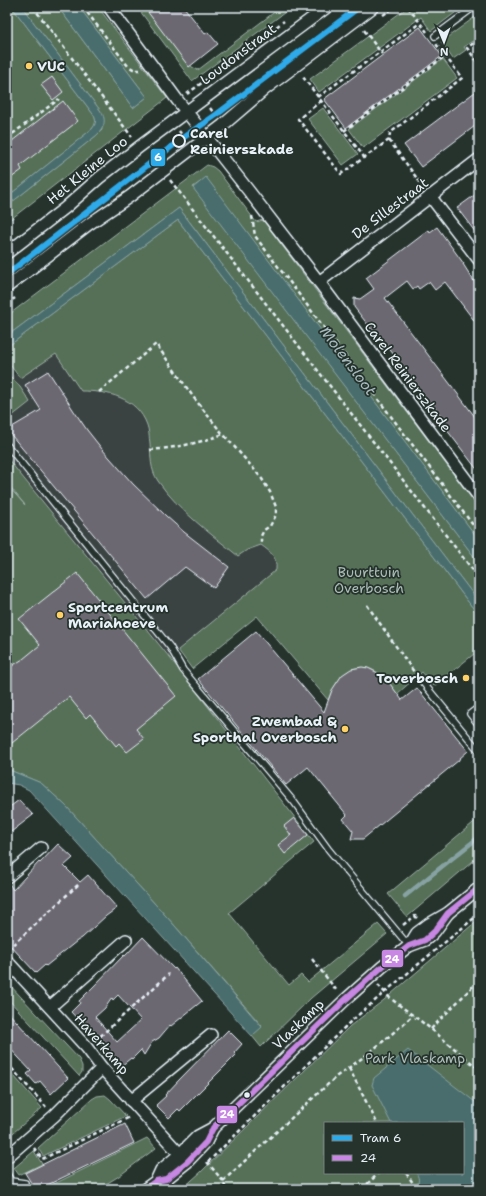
<svg xmlns="http://www.w3.org/2000/svg" width="486" height="1196" font-family="'Shantell Sans',sans-serif">
	<rect width="100%" height="100%" fill="#26332d"/>
	<filter id="ink" filterUnits="userSpaceOnUse"><feTurbulence type="fractalNoise" baseFrequency=".025" numOctaves="2"/><feDisplacementMap in="SourceGraphic" scale="8" xChannelSelector="R" yChannelSelector="G"/><feConvolveMatrix kernelMatrix="1 2 1 2 8 2 1 2 1" color-interpolation-filters="sRGB"/></filter>
	<g filter="url(#ink)">
		<path fill="#3b4342" d="M166,247L362,501L178,650L170,658L7,458V380L16,373L10,365Z"/>
		<g fill="#547057" stroke="#9eb0a8" fill-rule="evenodd">
			<path d="M7,7H12L93,114C97,120 96,124 92,129L7,197Z"/>
			<path d="M22,7H58L133,108L147,97L79,7H98L167,98L7,222V206L97,135L102,130L100,110Z"/>
			<path d="M137,7H147L192,67L198,70L281,7H292L192,81Z"/>
			<path d="M408,7H463L431,31L421,17L319,92L310,79Z"/>
			<path d="M479,14V36L464,47L466,50L453,59L441,42Z"/>
			<path d="M443,59L457,78L363,148L349,129Z"/>
			<path d="M323,108L358,154L343,165L308,119Z"/>
			<path d="M207,165L213,167L218,171L256,222L263,220L479,508V540L206,178L193,187L479,563V602L179,208L7,336V316Z"/>
			<path d="M178,220L479,616V650L434,686L422,672L397,694C373,657 344,658 328,700L257,616L192,669L178,650L276,570C277,557 272,553 261,545L247,550L238,556C210,533 179,511 158,481C150,469 151,457 150,443C149,437 149,430 147,425C137,397 107,391 81,391L56,354L20,378L10,365L7,367V347Z"/>
			<path d="M11,377L20,387L30,402L7,420V380Z"/>
			<path d="M7,458L170,658L314,842L229,913L289,985L301,975L308,982L378,924L387,934L311,998L261,1047L252,1036L262,1026L175,926L66,806L41,783L7,769V485L25,505L7,483Z"/>
			<path d="M479,818V856L407,917L388,894Z"/>
			<path d="M479,919V1189H182L201,1172L350,1026L384,1000ZM325,1123H463V1173H325Z"/>
			<path d="M7,982L79,1059L82,1066V1072L79,1076L7,998Z"/>
			<path d="M7,1068L42,1108L7,1138Z"/>
			<path d="M105,1095L110,1099L126,1116L43,1156L38,1148L92,1099L97,1096Z"/>
			<path d="M147,1138L156,1148L119,1176L98,1189H44Z"/>
			<path d="M34,1151L42,1164L19,1175L14,1168Z"/>
		</g>
		<g fill="#486d6c" stroke="#88a2a4">
			<path d="M12,7H22L100,110C107,119 105,127 97,135L7,206V197L92,129C96,124 97,120 93,114Z"/>
			<path d="M58,7H79L147,97L133,108Z"/>
			<path d="M206,177L479,540V563L193,188Z"/>
			<path d="M179,208L479,602V616L178,220L7,347V336Z"/>
			<path d="M7,769L41,783L66,806L175,926L262,1027L252,1036L29,790L19,785L7,783Z"/>
			<path d="M408,1050L479,1105V1189H415C419,1183 420,1179 416,1173H463V1123H391L372,1085L374,1078Z"/>
		</g>
		<g fill="none" stroke-linecap="round" stroke-linejoin="round">
			<path stroke="#88a2a4" stroke-width="4.5" d="M405,896L479,837"/>
		</g>
		<g fill="#6c6772" stroke="#e8f1f8" fill-rule="evenodd">
			<path d="M144,7H184L205,34L208,32L218,44L189,67Z"/>
			<path d="M420,27L442,56L346,128L324,99Z"/>
			<path d="M52,77L63,92L53,100L41,85Z"/>
			<path d="M479,89V123L421,167L404,145Z"/>
			<path d="M63,101L78,121L20,166L22,170L7,181V145Z"/>
			<path d="M479,192V237L457,208Z"/>
			<path d="M437,227L464,264H463L479,289V327L445,282L435,290L429,282L419,289L417,286L413,289L407,281L385,298L479,422V472L440,421L443,419L430,402L427,403L392,357L394,355L381,338L379,339L354,307V298L360,299L374,289L366,278L429,230L430,232Z"/>
			<path d="M48,371L74,411L87,430L102,449L133,484L166,516L184,532L229,567L214,588L185,567L147,599L7,430L41,410L25,385Z"/>
			<path d="M77,573L176,696L136,729L144,739L127,752L119,743L116,746L90,714L86,718L69,697L7,747V669L23,659L40,645L19,619Z"/>
			<path d="M256,631L324,712L332,690L342,675L351,669L362,667L368,668L378,673L387,680L402,700L417,688L468,751L459,759V760L363,839H351L353,831L343,819L347,815L308,767L286,785L198,679Z"/>
			<path d="M19,800L33,815L11,832L7,826V809Z"/>
			<path d="M294,818L308,835L285,854L278,845L291,835L284,826Z"/>
			<path d="M58,844L73,858L64,866L80,882L88,875L117,908L106,916L82,938L77,941L46,966L45,965L36,973L7,942V884L9,883L13,890L39,862L40,863Z"/>
			<path d="M143,937L174,969L175,968L202,1001L171,1026L170,1025L159,1038L152,1042L144,1055L141,1050L132,1059L131,1058L121,1066L71,1012L80,1003L79,1001L94,986L124,955L125,956ZM118,995L141,1020L117,1042L95,1017L105,1008L112,998L113,1000Z"/>
			<path d="M7,1011L68,1078L51,1094L40,1081L36,1084L27,1074L31,1071L7,1045Z"/>
			<path d="M228,1030L242,1044L234,1053L236,1055L180,1111L178,1109L169,1118L156,1105L166,1096L165,1095L179,1080Z"/>
			<path d="M125,1124L134,1143L99,1160L39,1189H35L25,1173Z"/>
		</g>
		<g fill="none" stroke-linecap="round" stroke-linejoin="round">
			<defs>
				<g id="service">
					<path d="M435,36L474,7"/>
					<path d="M7,445L170,647L183,670L294,802L329,850L409,946"/>
					<path d="M420,679L479,751"/>
					<path d="M479,707L470,714L479,725"/>
					<path d="M7,1174L11,1181L25,1183"/>
					<path d="M156,1181L161,1189"/>
				</g>
				<g id="minor">
					<path d="M109,7L178,101L248,190L319,282L479,497"/>
					<path d="M430,196L479,260"/>
					<path d="M7,253L65,208L99,178L139,147L327,7"/>
					<path d="M319,282L479,159"/>
					<path d="M7,287L89,224L129,197L223,125L265,89L373,7"/>
					<path d="M7,877L41,848"/>
					<path d="M409,946L417,933L429,924L448,913L479,888"/>
					<path d="M7,961L87,1048L102,1068L187,1162"/>
					<path d="M50,1007L126,940"/>
					<path d="M131,1101L211,1035"/>
					<path d="M7,1157L54,1116L102,1068"/>
					<path d="M156,1181L161,1170L180,1154L198,1136L213,1128"/>
					<path d="M145,1189L156,1181L166,1179L187,1162L206,1142L213,1128L345,1000L382,967L409,946L425,940L431,935L435,931L448,913"/>
				</g>
			</defs>
			<use href="#service" stroke="#e8f1f8" stroke-width="8"/>
			<use href="#minor" stroke="#e8f1f8" stroke-width="14"/>
			<g stroke="#e8f1f8" stroke-width="2.5" stroke-dasharray="4 3" stroke-linecap="butt">
				<path d="M33,7L132,137"/>
				<path d="M83,7L128,66L135,70H140"/>
				<path d="M408,7L427,32"/>
				<path d="M383,15L395,7"/>
				<path d="M364,30L382,54"/>
				<path d="M479,39L467,48L479,64"/>
				<path d="M303,77L364,157"/>
				<path d="M187,94L284,21"/>
				<path d="M318,97L420,23"/>
				<path d="M321,101L298,119L341,174L389,140L390,133L462,78L436,44"/>
				<path d="M210,108L216,116"/>
				<path d="M179,131L186,140"/>
				<path d="M344,131L445,56"/>
				<path d="M7,138L59,99"/>
				<path d="M389,140L424,188"/>
				<path d="M170,180L479,578"/>
				<path d="M252,216L255,236L479,533"/>
				<path d="M7,304L15,298"/>
				<path d="M99,392L156,344L194,398L217,427L253,468L262,479L270,492L276,507V515L270,526L264,530L261,536V545"/>
				<path d="M150,450C175,448 200,443 223,434"/>
				<path d="M367,605L414,672"/>
				<path d="M403,925L415,916L417,918"/>
				<path d="M8,949L80,883"/>
				<path d="M312,959L337,991"/>
				<path d="M378,985L390,998L431,1029L479,1069"/>
				<path d="M431,1029L479,980"/>
				<path d="M95,1041L169,974"/>
				<path d="M7,1063L46,1107"/>
				<path d="M349,1068L377,1123"/>
				<path d="M34,1148L42,1159L130,1117"/>
				<path d="M207,1162L223,1181L226,1189"/>
				<path d="M208,1162L349,1023L385,992L479,914"/>
				<path d="M406,1173L413,1183"/>
				<path d="M223,1181L337,1076C364,1058 389,1037 413,1015"/>
				<path d="M362,1189L379,1173"/>
			</g>
			<use href="#service" stroke="#26332d" stroke-width="5.5"/>
			<use href="#minor" stroke="#26332d" stroke-width="11"/>
			<defs>
				<path id="bus-1" d="M145,1189L156,1181L166,1179L187,1162L206,1142L213,1128L345,1000L382,967L409,946L425,940L435,931L448,913L479,888"/>
			</defs>
			<use href="#bus-1" stroke="#26332d" stroke-width="9"/>
			<use href="#bus-1" stroke="#c787e3" stroke-width="6"/>
			<defs>
				<path id="tram-1" d="M7,274L184,137L216,115L359,7"/>
			</defs>
			<use href="#tram-1" stroke="#26332d" stroke-width="9"/>
			<use href="#tram-1" stroke="#2daaea" stroke-width="6"/>
		</g>
	</g>
	<g fill="#ffd166" stroke="#26332d" stroke-width="1.5">
		<circle cx="29" cy="66" r="4"/>
		<circle cx="60" cy="615" r="4"/>
		<circle cx="466" cy="678" r="4"/>
		<circle cx="345" cy="729" r="4"/>
	</g>
	<circle fill="#26332d" stroke="#e8f1f8" stroke-width="2" cx="179" cy="141" r="6"/>
	<circle fill="#e8f1f8" stroke="#26332d" stroke-width="1.5" cx="247" cy="1095" r="3.5"/>
	<g text-anchor="middle" stroke-width="3.5" stroke-linejoin="round" paint-order="stroke">
		<g font-size="14" fill="#e8f1f8" stroke="#26332d">
			<text transform="translate(238 54) rotate(-37)" y="5">Loudonstraat</text>
			<text transform="translate(87 170) rotate(-39)" y="5">Het Kleine Loo</text>
			<text transform="translate(390 208) rotate(-37)" y="5">De Sillestraat</text>
			<text transform="translate(408 377) rotate(53)" y="5">Carel Reinierszkade</text>
			<text transform="translate(298 1024) rotate(-44)" y="5">Vlaskamp</text>
			<text transform="translate(102 1044) rotate(49)" y="5">Haverkamp</text>
		</g>
		<g font-size="14" font-weight="bold" fill="#e8f1f8" stroke="#26332d" text-anchor="start">
			<text x="37" y="71">VUC</text>
			<text x="68" y="612">Sportcentrum<tspan x="68" dy="16">Mariahoeve</tspan></text>
			<text x="458" y="683" text-anchor="end">Toverbosch</text>
			<text x="337" y="726" text-anchor="end">Zwembad &amp;<tspan x="337" dy="16">Sporthal Overbosch</tspan></text>
		</g>
		<g font-size="14" font-weight="bold" fill="#e8f1f8" stroke="#26332d" text-anchor="start">
			<text x="190" y="138">Carel<tspan x="190" dy="16">Reinierszkade</tspan></text>
		</g>
		<g font-size="14" fill="#adbdb8" stroke="#26332d">
			<text x="369" y="577">Buurttuin<tspan x="369" dy="16">Overbosch</tspan></text>
			<text x="415" y="1063">Park Vlaskamp</text>
		</g>
		<g font-size="15" font-style="italic" fill="#a8bcc0" stroke="#26332d">
			<text transform="translate(348 361) rotate(53)" y="5">Molensloot</text>
		</g>
	</g>
	<g stroke="#26332d" stroke-width="1.5">
		<rect x="150" y="148" width="16" height="19" rx="4" fill="#2daaea"/>
		<rect x="381" y="949" width="23" height="19" rx="4" fill="#c787e3"/>
		<rect x="216" y="1105" width="22" height="19" rx="4" fill="#c787e3"/>
	</g>
	<g font-size="11" text-anchor="middle" font-weight="bold" fill="#fff">
		<text x="158" y="161">6</text>
		<text x="392" y="963">24</text>
		<text x="227" y="1118">24</text>
	</g>
	<rect width="486" height="1196" fill="none" stroke="#26332d" stroke-width="24"/>
	<rect x="12" y="12" width="462" height="1172" fill="none" stroke="#e8f1f8" stroke-width="1.5" filter="url(#ink)"/>
	<rect x="324" y="1122" width="140" height="52" fill="#26332d" stroke="#747f7e"/>
	<rect x="332" y="1135" width="20" height="6" fill="#2daaea" stroke="#747f7e"/>
	<text x="360" y="1142" font-size="12" fill="#e8f1f8">Tram 6</text>
	<rect x="332" y="1155" width="20" height="6" fill="#c787e3" stroke="#747f7e"/>
	<text x="360" y="1162" font-size="12" fill="#e8f1f8">24</text>
	<g transform="translate(444 42) rotate(179)" stroke="#26332d" stroke-width="3" paint-order="stroke">
	<path d="M0-3L7 15L0 10L-7 15Z" fill="#e8f1f8"/>
	<text y="-6" font-size="11" font-weight="bold" text-anchor="middle" fill="#e8f1f8">N</text>
	</g>
</svg>
